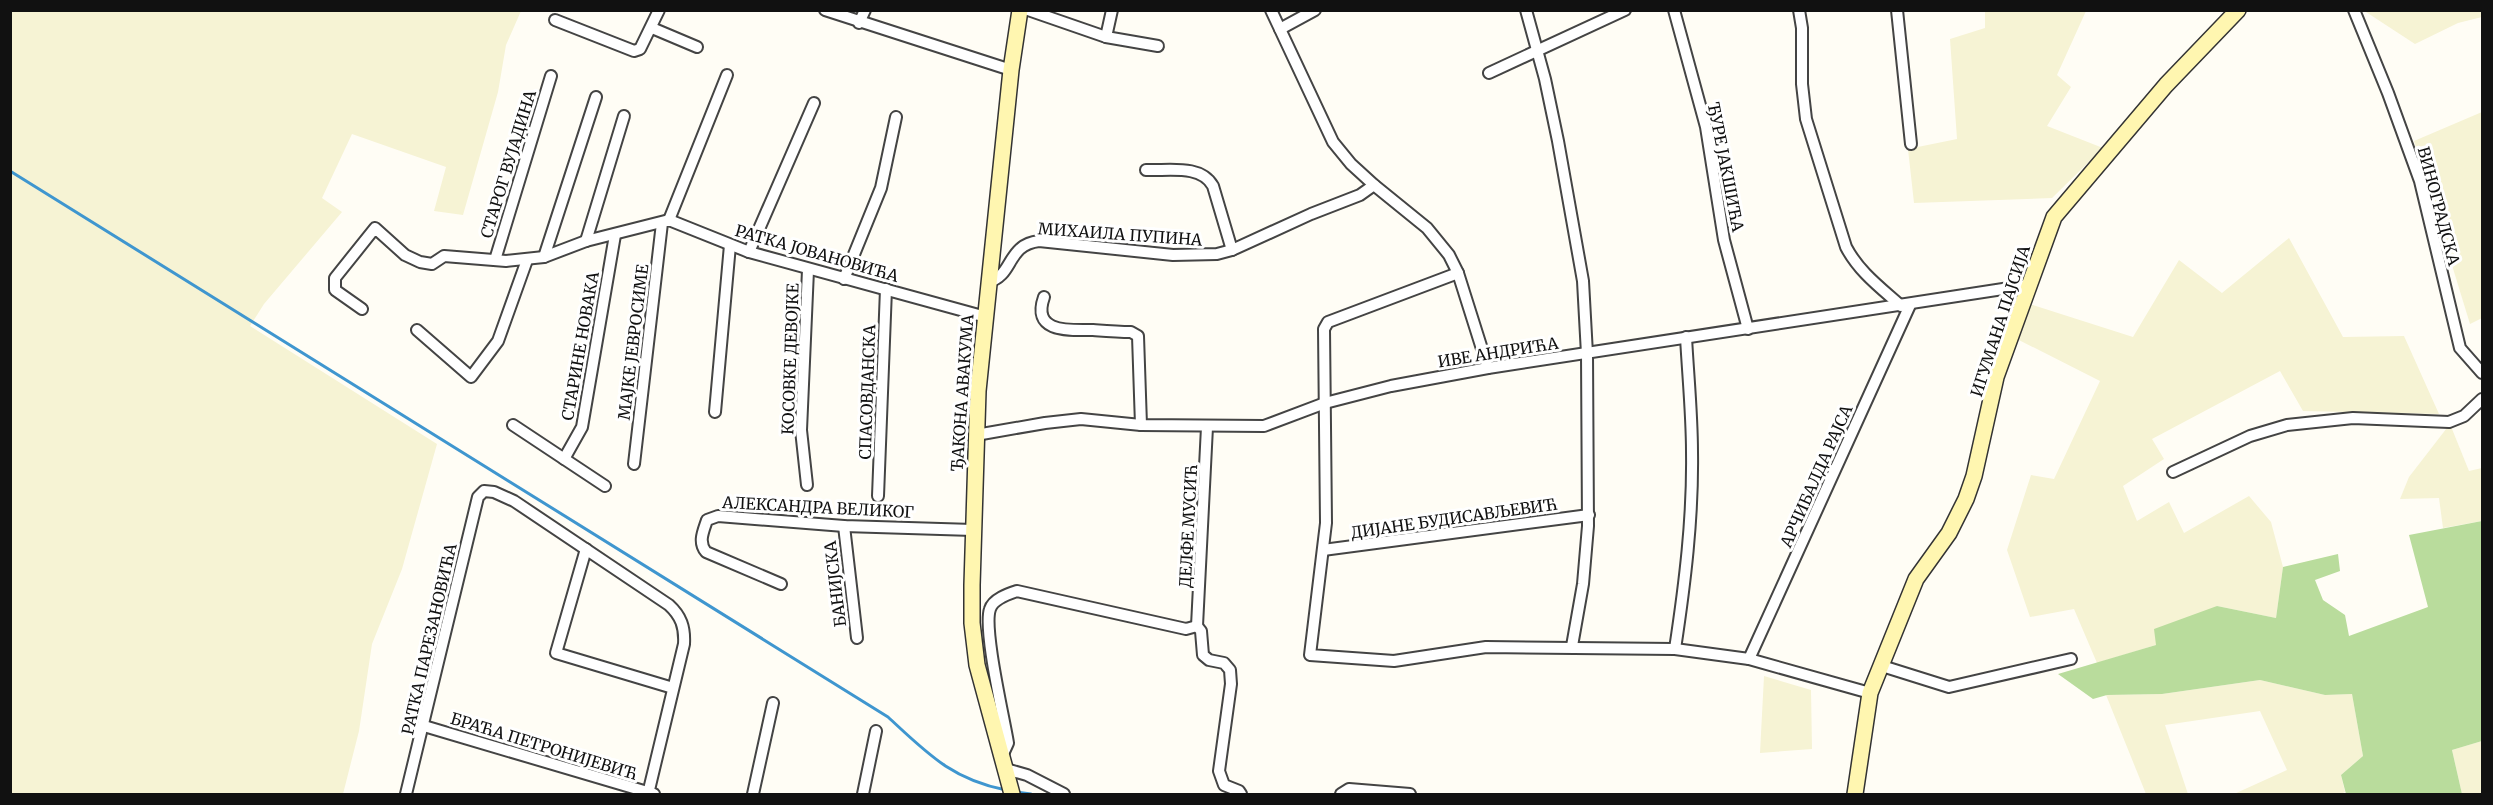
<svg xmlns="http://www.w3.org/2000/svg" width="2493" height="805" font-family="Merriweather,serif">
	<rect width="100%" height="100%" fill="#fffdf5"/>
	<g fill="#f6f3d4">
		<path d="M2369,10L2482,11V17L2458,23L2415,44L2366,12Z"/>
		<path d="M10,11H521L506,45L498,92L463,215L434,211L446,167L352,134L322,198L342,212L264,304L250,326L437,444L402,569L372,644L359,731L343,794H11Z"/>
		<path d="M1985,11H2086L2057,75L2071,87L2047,126L2103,148L2052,198L1914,203L1908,149L1957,139L1950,39L1985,28Z"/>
		<path d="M2482,112V318L2470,324L2414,141Z"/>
		<path d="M2289,238L2343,337L2404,336L2439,414L2303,411L2280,371L2152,439L2164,459L2123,486L2137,521L2169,502L2184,533L2249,496L2271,522L2283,567L2276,618L2217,606L2156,645L2097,663L2074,609L2030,617L2007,550L2031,475L2054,479L2100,381L2011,336L2023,302L2133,337L2179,260L2222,293Z"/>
		<path d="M2450,424L2469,471L2482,468V521L2443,528L2439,498L2400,499L2409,477Z"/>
		<path d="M1764,676L1811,690L1812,749L1760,753Z"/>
		<path d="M2260,680L2325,695L2352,694L2363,756L2341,775L2345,792L2341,794H2234L2287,770L2260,711L2165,725L2188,794H2146L2106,695L2162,694Z"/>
		<path d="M2482,741V794H2462L2452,750Z"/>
	</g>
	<path fill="#b9dc9c" d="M2482,521V741L2452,750L2462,794H2346L2341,775L2363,756L2352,694L2325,695L2260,680L2162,694L2107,695L2093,699L2058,674L2156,645L2154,629L2217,606L2276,618L2283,567L2338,554L2340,571L2315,580L2323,600L2345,615L2349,636L2428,607L2409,535Z"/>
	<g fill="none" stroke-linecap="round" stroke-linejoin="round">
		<g stroke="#3f96cf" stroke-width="3">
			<path d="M10,171L888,717C927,753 951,779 1006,790"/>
			<path d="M1015,792L1031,794"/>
		</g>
		<defs>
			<g id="street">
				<path d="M825,10L1011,70"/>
				<path d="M1028,10L1106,37L1158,46"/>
				<path d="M1271,10L1333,142L1351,164L1374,185L1427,228L1449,255L1458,273L1488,368"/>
				<path d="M1526,10L1545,79L1558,141L1583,281L1587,354L1588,526L1583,584L1572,646"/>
				<path d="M1674,10L1706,127L1724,240L1748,329"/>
				<path d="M1799,10L1802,28V84L1806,119L1846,247C1859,272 1881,288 1901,306"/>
				<path d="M1897,10L1911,144"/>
				<path d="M2354,10L2388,93L2420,181L2460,348L2482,373"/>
				<path d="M555,20L634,51L640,49L659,10"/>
				<path d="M859,23L865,10"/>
				<path d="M652,28L697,47"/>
				<path d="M1280,29L1315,10"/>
				<path d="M1106,37L1112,10"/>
				<path d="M1489,73L1625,10"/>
				<path d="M1146,170C1168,171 1201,164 1213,186L1232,250"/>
				<path d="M669,220L727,75"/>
				<path d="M586,241L624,116"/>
				<path d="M749,252L814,103"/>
				<path d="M544,257L596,97"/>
				<path d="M495,260L551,76"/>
				<path d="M1458,273L1328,322L1324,329L1326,523L1310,655L1394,661L1486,647L1675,649L1749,659L1870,693"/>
				<path d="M844,279L881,188L896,117"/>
				<path d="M988,282C1014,276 1006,245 1039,241L1173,255L1217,254L1232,250L1311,214L1360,195L1374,185"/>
				<path d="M1044,297C1031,334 1071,330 1093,330C1106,331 1118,332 1131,332L1138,336L1141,425"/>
				<path d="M362,309L335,290V278L375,228L405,255L420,262L432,264L444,256L506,261L544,257L586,241L669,220L749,252L986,317"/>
				<path d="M417,330L471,377L498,341L527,260"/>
				<path d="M715,412L730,245"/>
				<path d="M513,425L605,486"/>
				<path d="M976,435L1045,423L1081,419L1141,425L1264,426L1325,403L1391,386L1488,368L2029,285"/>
				<path d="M564,459L582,427L615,235"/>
				<path d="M634,464L662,223"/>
				<path d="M2173,472L2250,436L2287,425L2353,418L2449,422L2464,416L2482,399"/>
				<path d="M807,485L801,430L808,270"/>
				<path d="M878,496L886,289"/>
				<path d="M844,526L857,638"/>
				<path d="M586,549L556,653L673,688"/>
				<path d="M1323,550L1589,515"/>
				<path d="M781,584L706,552C698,542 703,532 707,520L718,516L844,526L973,530"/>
				<path d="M1197,626L1201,631L1203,655L1209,660L1224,663L1230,670L1231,684L1219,771L1224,785L1239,791L1241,794"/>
				<path d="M1197,626L1207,427"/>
				<path d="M1675,649C1685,583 1693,518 1692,452C1692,414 1688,375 1686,337"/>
				<path d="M1749,659L1910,305"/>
				<path d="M1882,666L1949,687L2071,659"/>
				<path d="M424,726L654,794"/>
				<path d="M1003,754L1008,743C1004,718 983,629 990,609C993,599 1008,594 1017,591L1186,629L1197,626"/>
				<path d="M1006,769L1027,775L1064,794"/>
				<path d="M406,794L478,497L484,491L494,492L514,501L669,605C681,616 685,627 684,644L648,794"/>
				<path d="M753,794L773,703"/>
				<path d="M863,794L876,731"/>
				<path d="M1341,794L1349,789L1410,794"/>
			</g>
			<g id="secondary">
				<path d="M1012,794L977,665L972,623V585L978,391L1011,70L1020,10"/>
				<path d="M1855,794L1870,693L1916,579L1949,533L1966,499L1974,476L1996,377L2054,217L2166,85L2238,10"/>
			</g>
		</defs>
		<use href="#street" stroke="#444" stroke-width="14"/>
		<use href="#secondary" stroke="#333" stroke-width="18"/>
		<use href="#street" stroke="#fff" stroke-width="10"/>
		<use href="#secondary" stroke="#fff6b0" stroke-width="15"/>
	</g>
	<g text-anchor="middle" stroke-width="6" stroke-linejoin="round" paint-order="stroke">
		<g font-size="16" fill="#111" stroke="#fff">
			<text transform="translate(508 164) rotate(-73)" y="6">СТАРОГ ВУЈАДИНА</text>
			<text transform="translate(1726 167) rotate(79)" y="6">ЂУРЕ ЈАКШИЋА</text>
			<text transform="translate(2439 206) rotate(75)" y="6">ВИНОГРАДСКА</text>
			<text transform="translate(1120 234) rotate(4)" y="6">МИХАИЛА ПУПИНА</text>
			<text transform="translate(817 253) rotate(16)" y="6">РАТКА ЈОВАНОВИЋА</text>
			<text transform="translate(2000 321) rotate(-72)" y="6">ИГУМАНА ПАЈСИЈА</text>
			<text transform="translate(633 342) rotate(-83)" y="6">МАЈКЕ ЈЕВРОСИМЕ</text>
			<text transform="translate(580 346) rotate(-80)" y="6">СТАРИНЕ НОВАКА</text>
			<text transform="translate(1498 352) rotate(-9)" y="6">ИВЕ АНДРИЋА</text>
			<text transform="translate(790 359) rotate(-88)" y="6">КОСОВКЕ ДЕВОЈКЕ</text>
			<text transform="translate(867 392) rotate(-88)" y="6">СПАСОВДАНСКА</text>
			<text transform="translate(962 393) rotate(-86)" y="6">ЂАКОНА АВАКУМА</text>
			<text transform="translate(1816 476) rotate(-66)" y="6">АРЧИБАЛДА РАЈСА</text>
			<text transform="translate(818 507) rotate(3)" y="6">АЛЕКСАНДРА ВЕЛИКОГ</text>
			<text transform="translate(1454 518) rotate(-8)" y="6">ДИЈАНЕ БУДИСАВЉЕВИЋ</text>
			<text transform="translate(1188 526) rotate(-87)" y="6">ДЕЛФЕ МУСИЋ</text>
			<text transform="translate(835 584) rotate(-97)" y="6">БАНИЈСКА</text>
			<text transform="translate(429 639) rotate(-77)" y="6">РАТКА ПАРЕЗАНОВИЋА</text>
			<text transform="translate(544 746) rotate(17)" y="6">БРАЋА ПЕТРОНИЈЕВИЋ</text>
		</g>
	</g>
	<rect width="2493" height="805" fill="none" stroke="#111111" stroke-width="24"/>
</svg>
